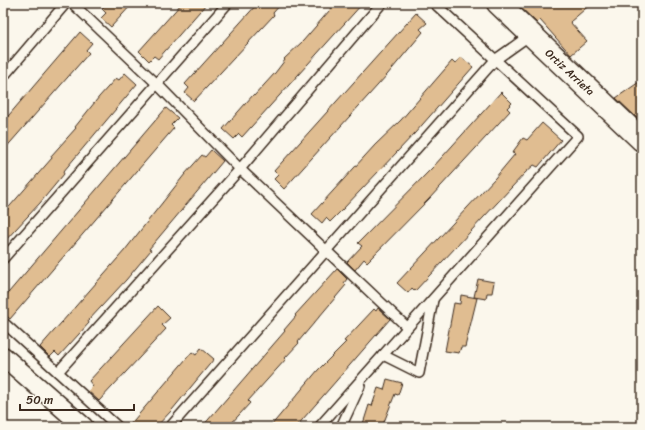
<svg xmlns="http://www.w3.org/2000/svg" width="645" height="430" font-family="Sriracha,sans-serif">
	<rect width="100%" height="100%" fill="#fbf7ec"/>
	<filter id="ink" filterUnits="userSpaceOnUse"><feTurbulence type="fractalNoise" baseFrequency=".025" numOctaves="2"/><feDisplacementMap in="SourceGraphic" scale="8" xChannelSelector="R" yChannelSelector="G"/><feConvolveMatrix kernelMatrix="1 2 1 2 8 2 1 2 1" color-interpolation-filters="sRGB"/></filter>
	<g filter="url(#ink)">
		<g fill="#e0bd91" stroke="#3b2a1e">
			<path d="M107,3H133L111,27L101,18L106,13L102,9Z"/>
			<path d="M182,3H207L158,59L154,56L149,61L139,51Z"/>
			<path d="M258,3H282L273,13L274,15L194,101L185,93L189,88L185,84Z"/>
			<path d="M336,3H363L242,137L239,134L234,139L223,129L253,95L254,96L275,73L285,60L284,59L303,41Z"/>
			<path d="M516,3H592L570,22L587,41L571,55L540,20L537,23Z"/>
			<path d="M416,13L427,23L420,29L423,32L387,75L284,189L274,179L278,175L274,171Z"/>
			<path d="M80,32L92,43L86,50L89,53L3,151V122Z"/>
			<path d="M461,57L473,67L415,133L343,209L330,222L326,218L322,223L312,214L375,145L401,120L452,61L455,64Z"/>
			<path d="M125,73L137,84L63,172L64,174L40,203L3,243V214L52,158L51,156L76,128L75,127L99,97L116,78L119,80Z"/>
			<path d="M642,80V116L638,119L616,98Z"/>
			<path d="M501,92L512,103L507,108L510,111L429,199L367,262L364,259L355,270L347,262L362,246L358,243L433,167Z"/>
			<path d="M166,108L178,118L171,125L174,128L10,319L3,312V299Z"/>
			<path d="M542,123L561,140L538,167L534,165L525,173L415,291L412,288L408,293L397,283L495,178L515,154L512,153L523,138L527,140Z"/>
			<path d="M211,150L223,161L149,249L151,250L126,280L88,321L89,323L59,356L55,352L50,357L40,347L125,250L185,174L202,155L205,157Z"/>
			<path d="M337,269L347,279L344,283L346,285L298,342L299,343L285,358L286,359L248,401L250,403L228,427H202L285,331L284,330L296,316L295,315Z"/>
			<path d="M478,279L494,282L492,293H487L486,299L474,297Z"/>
			<path d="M461,295L477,298L465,347H461L459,353L445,351L454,303L460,304Z"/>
			<path d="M158,306L170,318L162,325L166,329L99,401L88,391L93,386L89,381Z"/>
			<path d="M378,308L390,319L296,427H270L318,370L346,342L344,341L374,309L376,311Z"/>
			<path d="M201,348L214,359L172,410L156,427H128L192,352L196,355Z"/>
			<path d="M387,379L402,383L398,395L395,394L382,427H362L369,405L372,406L378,388L384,390Z"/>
		</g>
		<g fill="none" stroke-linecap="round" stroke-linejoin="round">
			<defs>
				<g id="lane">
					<path d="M72,3L157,84L240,169L407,327"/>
					<path d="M3,77L66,3"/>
					<path d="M3,259L228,3"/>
					<path d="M3,322L118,427"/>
					<path d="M383,355L419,373L433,300"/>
					<path d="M58,372L240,169L382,3"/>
					<path d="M170,427L495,60L530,35"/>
					<path d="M319,427L578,136L434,3"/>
					<path d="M341,427L360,386"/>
				</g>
				<path id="street" d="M3,356L84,427"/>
				<path id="secondary" d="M498,3L642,140"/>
			</defs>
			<use href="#lane" stroke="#3b2a1e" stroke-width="12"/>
			<use href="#street" stroke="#3b2a1e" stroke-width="21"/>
			<use href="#secondary" stroke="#3b2a1e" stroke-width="25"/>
			<use href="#lane" stroke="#fbf7ec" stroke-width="9"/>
			<use href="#street" stroke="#fbf7ec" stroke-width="18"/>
			<use href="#secondary" stroke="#fbf7ec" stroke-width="22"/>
		</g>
	</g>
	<g text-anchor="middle" stroke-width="4" stroke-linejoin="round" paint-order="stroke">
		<g font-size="11" fill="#3b2a1e" stroke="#fbf7ec">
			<text transform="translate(570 72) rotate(43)" y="4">Ortiz Arrieta</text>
		</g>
	</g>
	<rect width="645" height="430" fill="none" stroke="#fbf7ec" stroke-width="16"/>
	<rect x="8" y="8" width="629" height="414" fill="none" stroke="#3b2a1e" stroke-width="1.5" filter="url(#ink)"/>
	<path d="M20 404v6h114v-6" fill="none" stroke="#3b2a1e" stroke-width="2"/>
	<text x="26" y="404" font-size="12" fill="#3b2a1e" stroke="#fbf7ec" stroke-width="3" paint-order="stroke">50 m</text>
</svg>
